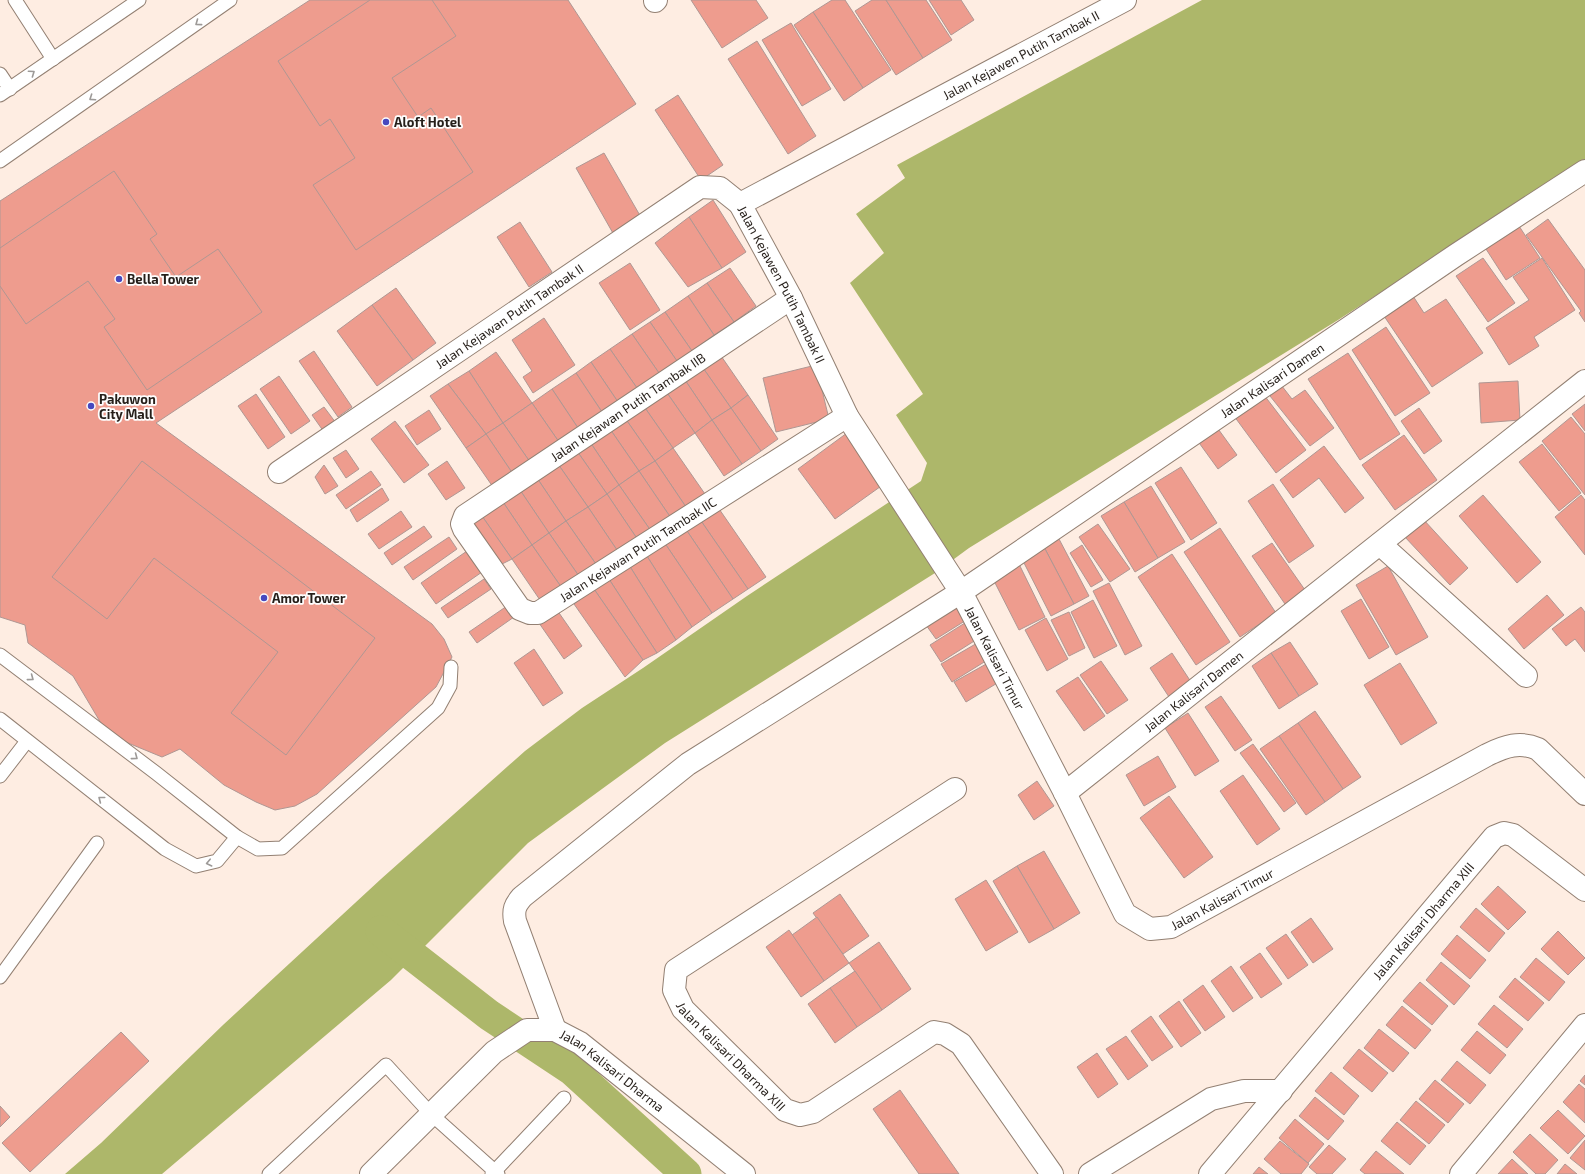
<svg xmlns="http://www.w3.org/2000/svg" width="1585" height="1174" font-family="'Exo 2',sans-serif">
	<rect width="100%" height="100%" fill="#feede2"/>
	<path fill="#adb76a" d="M1202,0H1585V160L1338,320L969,548L935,573L665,743L528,843L391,980L162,1174H65L101,1143L223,1025L381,879L525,751L582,708L643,668L747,596L921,481L927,463L896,415L923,394L850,283L884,253L856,214L905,178L897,165Z"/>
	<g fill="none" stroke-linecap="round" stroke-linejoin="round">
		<path stroke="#adb76a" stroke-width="31" d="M381,931L489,1015L572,1070L686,1174"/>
	</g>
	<g fill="#ee9c8e" stroke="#af9793">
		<path d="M310,0H568L636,104L156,423L432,624L444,639L452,657L436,687L317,794L295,806L275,810L256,802L224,785L180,749L162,757L116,738L102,725L73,676L28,643L25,625L0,617V201Z"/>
		<path d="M370,0H432L456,36L392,78L418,117L431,108L473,172L356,250L313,185L355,158L330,119L320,126L278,61Z"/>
		<path d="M691,0H756L768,18L722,48Z"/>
		<path d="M832,0H845L891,70L863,88L813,12Z"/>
		<path d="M872,0H886L923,58L896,75L855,11Z"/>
		<path d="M886,0H926L952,40L923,58Z"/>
		<path d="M929,0H961L974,20L951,35Z"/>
		<path d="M813,12L863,88L844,101L794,25Z"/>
		<path d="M791,23L831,89L802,106L762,40Z"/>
		<path d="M757,41L816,136L788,154L728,59Z"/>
		<path d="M678,95L723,165L701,180L655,110Z"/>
		<path d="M604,153L642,219L614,235L576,168Z"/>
		<path d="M114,171L157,234L150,239L176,277L218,249L262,312L147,390L104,327L115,319L88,281L26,324L0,286V248Z"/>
		<path d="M713,200L746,252L722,268L689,217Z"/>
		<path d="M689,217L722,268L688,287L655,243Z"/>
		<path d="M1548,219L1585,270V322L1579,313L1581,311L1526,235Z"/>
		<path d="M520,222L552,272L529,287L497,237Z"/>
		<path d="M1519,226L1540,258L1506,280L1486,249Z"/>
		<path d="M1483,258L1515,303L1488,322L1456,276Z"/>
		<path d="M1542,258L1575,310L1534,337L1539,346L1509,365L1486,328L1529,300L1513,277Z"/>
		<path d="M630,263L660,310L630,330L599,283Z"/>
		<path d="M730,268L756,306L734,322L707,283Z"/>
		<path d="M707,283L734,322L714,335L688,296Z"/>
		<path d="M396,288L436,343L413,360L372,305Z"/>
		<path d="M688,296L714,335L692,351L665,312Z"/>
		<path d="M1413,296L1424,313L1446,299L1483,353L1432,387L1384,316Z"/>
		<path d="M372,305L413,360L377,386L337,331Z"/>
		<path d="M665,312L692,351L677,361L650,322Z"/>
		<path d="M544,318L575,365L533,393L523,377L532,371L512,340Z"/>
		<path d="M650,322L677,361L659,373L632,334Z"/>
		<path d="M1386,327L1430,393L1395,416L1352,350Z"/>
		<path d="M632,334L659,373L637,388L610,349Z"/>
		<path d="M610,349L637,388L618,402L591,362Z"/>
		<path d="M314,351L352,407L338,417L299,361Z"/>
		<path d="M496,352L532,403L503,423L469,371Z"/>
		<path d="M719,353L748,395L731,408L701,365Z"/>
		<path d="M1348,353L1400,434L1360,460L1308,379Z"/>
		<path d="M591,362L618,402L602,412L576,373Z"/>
		<path d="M701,365L731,408L712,420L683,377Z"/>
		<path d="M816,365L829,419L776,432L763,378Z"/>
		<path d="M469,371L503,423L486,434L448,384Z"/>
		<path d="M576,373L602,412L578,428L552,389Z"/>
		<path d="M279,376L310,421L291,434L260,389Z"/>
		<path d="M683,377L712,420L695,433L665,390Z"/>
		<path d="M1278,381L1292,399L1305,390L1334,428L1310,446L1266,391Z"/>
		<path d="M1518,381L1520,420L1481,423L1479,383Z"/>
		<path d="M448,384L486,434L466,448L430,396Z"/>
		<path d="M552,389L578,428L559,442L532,403Z"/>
		<path d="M665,390L695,433L673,448L643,405Z"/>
		<path d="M256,394L285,437L268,449L238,406Z"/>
		<path d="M748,395L778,439L761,451L731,408Z"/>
		<path d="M1264,395L1306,450L1276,473L1234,416Z"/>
		<path d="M532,403L559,442L530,462L503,423Z"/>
		<path d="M1585,404V431L1572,414Z"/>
		<path d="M643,405L673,448L655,461L625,418Z"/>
		<path d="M324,407L336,423L324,432L312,415Z"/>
		<path d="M731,408L761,451L742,464L712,420Z"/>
		<path d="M1419,408L1442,441L1424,454L1401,421Z"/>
		<path d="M429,410L441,429L417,445L405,426Z"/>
		<path d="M1571,417L1585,434V495L1542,441Z"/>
		<path d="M625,418L655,461L639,471L610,429Z"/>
		<path d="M712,420L742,464L724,476L695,433Z"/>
		<path d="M395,421L429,465L404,483L371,439Z"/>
		<path d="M503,423L530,462L513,474L486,434Z"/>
		<path d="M1216,426L1237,455L1218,469L1197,440Z"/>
		<path d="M610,429L639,471L619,485L590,442Z"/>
		<path d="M847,433L884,484L835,519L798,469Z"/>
		<path d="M486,434L513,474L493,487L466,448Z"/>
		<path d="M1404,435L1437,480L1395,510L1362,465Z"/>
		<path d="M590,442L619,485L607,494L577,451Z"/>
		<path d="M1542,444L1581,493L1559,511L1519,462Z"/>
		<path d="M1324,446L1364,498L1345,513L1319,478L1293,498L1280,480Z"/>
		<path d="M673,448L705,494L686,507L655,461Z"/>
		<path d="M346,450L359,469L346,478L333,458Z"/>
		<path d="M577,451L607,494L588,507L558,464Z"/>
		<path d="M142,461L375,638L286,755L231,713L278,652L154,558L107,619L52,577Z"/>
		<path d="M447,461L465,488L446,500L428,474Z"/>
		<path d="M655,461L686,507L671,518L639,471Z"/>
		<path d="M558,464L588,507L566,521L537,478Z"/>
		<path d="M324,465L338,486L325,494L315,477Z"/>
		<path d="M1181,467L1217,523L1191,540L1155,483Z"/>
		<path d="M371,471L381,485L346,509L336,495Z"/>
		<path d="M639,471L671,518L651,531L619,485Z"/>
		<path d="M537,478L566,521L549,533L520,490Z"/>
		<path d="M1273,484L1314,546L1289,563L1248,501Z"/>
		<path d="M619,485L651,531L638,540L607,494Z"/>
		<path d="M1151,486L1185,542L1158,558L1124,502Z"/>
		<path d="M382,488L389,500L357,522L350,510Z"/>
		<path d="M520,490L549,533L532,545L503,502Z"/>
		<path d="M607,494L638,540L619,553L588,507Z"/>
		<path d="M1483,495L1541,562L1517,583L1459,516Z"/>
		<path d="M1581,495L1585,500V555L1555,517Z"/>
		<path d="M503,502L532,545L512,559L482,516Z"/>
		<path d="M1124,502L1158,558L1135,572L1101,516Z"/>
		<path d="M715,503L766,577L748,589L697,515Z"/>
		<path d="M588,507L619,553L598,567L566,521Z"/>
		<path d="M401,511L412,527L379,549L368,534Z"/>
		<path d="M697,515L748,589L733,599L683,525Z"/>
		<path d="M482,516L512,559L494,568L466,526Z"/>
		<path d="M1423,519L1468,568L1450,585L1404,536Z"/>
		<path d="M566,521L598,567L581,579L549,533Z"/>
		<path d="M1098,524L1130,569L1110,582L1079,537Z"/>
		<path d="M683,525L733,599L712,613L662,539Z"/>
		<path d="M424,526L432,537L392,565L384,553Z"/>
		<path d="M1220,528L1276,613L1240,637L1184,552Z"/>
		<path d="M549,533L581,579L564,591L532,545Z"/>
		<path d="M449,537L457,549L413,580L404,567Z"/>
		<path d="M662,539L712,613L692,627L645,553Z"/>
		<path d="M1059,539L1089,596L1074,604L1044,547Z"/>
		<path d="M1272,543L1305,590L1285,604L1252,556Z"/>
		<path d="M532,545L564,591L542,603L512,559Z"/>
		<path d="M1082,545L1103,580L1091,587L1070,553Z"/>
		<path d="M1044,547L1074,604L1051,616L1022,559Z"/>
		<path d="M467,551L482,572L436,604L421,583Z"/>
		<path d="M645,553L692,627L676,640L629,565Z"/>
		<path d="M1172,554L1230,642L1196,665L1138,577Z"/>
		<path d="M1018,562L1045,617L1019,630L991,575Z"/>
		<path d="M629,565L676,640L657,653L607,576Z"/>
		<path d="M1388,566L1428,637L1396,655L1356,585Z"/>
		<path d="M607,576L657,653L643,660L594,589Z"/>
		<path d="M484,579L491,589L448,618L441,608Z"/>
		<path d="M1109,583L1142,646L1125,655L1093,591Z"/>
		<path d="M594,589L643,660L625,677L574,604Z"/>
		<path d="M1547,595L1564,615L1524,649L1508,629Z"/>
		<path d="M1361,599L1389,647L1369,659L1341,611Z"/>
		<path d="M1093,600L1117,646L1094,658L1071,612Z"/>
		<path d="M958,604L968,619L936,639L926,625Z"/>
		<path d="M507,606L514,617L477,643L469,632Z"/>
		<path d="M1581,607L1585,612V652L1575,639L1566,646L1552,629Z"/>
		<path d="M557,610L582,646L564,659L539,623Z"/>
		<path d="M1069,612L1085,648L1069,656L1051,620Z"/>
		<path d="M1046,618L1068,659L1047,671L1025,630Z"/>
		<path d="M968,621L979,638L941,662L930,645Z"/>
		<path d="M979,642L989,659L952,682L941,664Z"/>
		<path d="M1290,642L1318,684L1299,696L1271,653Z"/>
		<path d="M534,649L563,693L543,706L514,663Z"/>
		<path d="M1172,653L1193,685L1171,700L1150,668Z"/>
		<path d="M1271,653L1299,696L1279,709L1252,666Z"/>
		<path d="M1101,661L1128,700L1107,714L1080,675Z"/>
		<path d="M988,663L999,682L966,702L954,682Z"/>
		<path d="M1400,663L1437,723L1401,745L1364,685Z"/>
		<path d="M1078,677L1105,716L1084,731L1056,691Z"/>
		<path d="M1221,696L1252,740L1235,751L1205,707Z"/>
		<path d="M1315,711L1361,777L1343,789L1298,723Z"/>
		<path d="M1188,713L1219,761L1195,776L1165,728Z"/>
		<path d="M1298,723L1343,789L1325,802L1279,736Z"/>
		<path d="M1279,736L1325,802L1306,815L1260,749Z"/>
		<path d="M1253,744L1296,803L1284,812L1240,753Z"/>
		<path d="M1158,756L1176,787L1144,806L1126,775Z"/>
		<path d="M1243,775L1280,829L1257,845L1220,791Z"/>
		<path d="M1037,781L1054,806L1034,820L1018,795Z"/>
		<path d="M1169,796L1213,857L1184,878L1140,818Z"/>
		<path d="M1044,851L1080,913L1054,929L1017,866Z"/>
		<path d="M1017,866L1054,929L1029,943L993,881Z"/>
		<path d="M986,880L1018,932L986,951L955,899Z"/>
		<path d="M1498,886L1526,912L1508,930L1481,904Z"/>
		<path d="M840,894L869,936L843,954L813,913Z"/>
		<path d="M1476,908L1505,933L1489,952L1460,927Z"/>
		<path d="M817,917L849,963L824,981L792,935Z"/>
		<path d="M1311,918L1333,949L1313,963L1291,932Z"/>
		<path d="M789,930L824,981L801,997L766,947Z"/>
		<path d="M1558,931L1585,958L1568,975L1541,949Z"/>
		<path d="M1286,934L1308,965L1288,979L1266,948Z"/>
		<path d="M1457,935L1486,960L1470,979L1441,954Z"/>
		<path d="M879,942L911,989L882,1010L849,963Z"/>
		<path d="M1260,953L1282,984L1261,998L1240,967Z"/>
		<path d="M1536,958L1565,982L1549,1001L1520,977Z"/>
		<path d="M1441,962L1470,986L1454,1005L1426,980Z"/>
		<path d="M1231,966L1253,998L1233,1012L1211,981Z"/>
		<path d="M855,971L882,1010L857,1027L830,988Z"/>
		<path d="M1515,978L1544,1003L1528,1021L1499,997Z"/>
		<path d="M1420,982L1448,1006L1432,1025L1403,1001Z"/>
		<path d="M1203,985L1225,1017L1205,1031L1183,1000Z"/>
		<path d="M830,988L857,1027L835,1043L808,1004Z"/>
		<path d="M1179,1001L1201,1033L1181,1047L1159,1016Z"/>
		<path d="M1494,1005L1523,1029L1507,1048L1478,1024Z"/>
		<path d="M1402,1006L1431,1030L1415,1049L1386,1025Z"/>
		<path d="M1151,1016L1173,1047L1152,1061L1131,1031Z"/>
		<path d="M1379,1029L1409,1053L1393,1072L1364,1048Z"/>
		<path d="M1477,1031L1506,1055L1490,1074L1461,1050Z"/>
		<path d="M121,1032L149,1061L30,1172L2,1143Z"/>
		<path d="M1126,1036L1148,1066L1128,1080L1106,1049Z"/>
		<path d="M1359,1049L1388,1073L1372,1092L1343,1068Z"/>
		<path d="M1097,1053L1118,1084L1098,1098L1077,1067Z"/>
		<path d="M1457,1061L1486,1085L1470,1104L1441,1080Z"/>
		<path d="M1331,1072L1359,1096L1344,1115L1315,1091Z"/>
		<path d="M1585,1075V1085L1580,1081Z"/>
		<path d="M1435,1080L1464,1104L1448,1123L1419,1099Z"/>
		<path d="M1579,1084L1585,1089V1123L1563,1102Z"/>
		<path d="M900,1090L959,1174H919L873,1109Z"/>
		<path d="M1315,1097L1344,1121L1328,1140L1299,1116Z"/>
		<path d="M1416,1101L1445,1125L1429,1144L1400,1120Z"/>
		<path d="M0,1106L10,1117L0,1127Z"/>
		<path d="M1558,1110L1585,1136L1568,1154L1540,1128Z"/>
		<path d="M1295,1119L1324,1144L1308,1163L1279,1138Z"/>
		<path d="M1397,1122L1426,1146L1410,1165L1381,1141Z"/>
		<path d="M1530,1134L1558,1160L1545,1174H1536L1513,1152Z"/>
		<path d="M1585,1140V1170L1570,1158Z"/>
		<path d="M1280,1141L1309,1164L1301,1174H1281L1264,1159Z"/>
		<path d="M1329,1145L1346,1159L1332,1174H1317L1309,1167Z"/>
		<path d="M1376,1151L1404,1174H1365L1360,1170Z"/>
		<path d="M1512,1159L1528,1174H1498Z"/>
		<path d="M1565,1164L1577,1174H1557Z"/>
		<path d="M1259,1167L1268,1174H1253Z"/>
	</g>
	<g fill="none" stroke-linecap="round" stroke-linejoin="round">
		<defs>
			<g id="service">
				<path d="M15,0L53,59"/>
				<path d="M0,74L10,89"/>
				<path d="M0,95L139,0"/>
				<path d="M0,161L230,0"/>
				<path d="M0,655L156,773L237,837L258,849L282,848L438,708L450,686L451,667"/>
				<path d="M0,719L165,849L196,866L217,861L237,837"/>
				<path d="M0,776L27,741"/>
				<path d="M0,977L97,843"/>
				<path d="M269,1174L386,1065L431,1114L498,1174"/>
				<path d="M492,1174L564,1098"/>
			</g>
			<g id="minor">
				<path id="s1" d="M1125,0L740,204L791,298L847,416L961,592L1065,793L1125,914L1150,929L1171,927L1487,755C1505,746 1520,741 1538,749L1585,794"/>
				<path d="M655,1L656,0"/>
				<path id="s2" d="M791,298L465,516L462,524L464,529L520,609L530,613H538L847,416"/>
				<path id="s3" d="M279,472L700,187L720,188L740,204"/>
				<path d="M1380,544L1526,676"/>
				<path id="s4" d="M955,789L676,970L674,990L683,1009L785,1110L800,1115L813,1112L934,1032L945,1034L961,1044L1052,1174"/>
				<path id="s5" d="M1065,793L1585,381"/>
				<path id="s6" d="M555,1030L515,921C513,910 515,905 522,897L688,764L961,592L1456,255L1585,171"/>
				<path id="s7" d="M371,1174L494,1052L527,1030H555L580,1043L744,1174"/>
				<path d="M1090,1174L1211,1099L1244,1091H1281"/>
				<path id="s8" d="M1210,1174L1494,837L1504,833L1513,835L1585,890"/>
				<path d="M1461,1174L1585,1025"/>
			</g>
		</defs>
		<use href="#service" stroke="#938073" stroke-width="15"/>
		<use href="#minor" stroke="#938073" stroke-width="24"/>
		<use href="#service" stroke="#fff" stroke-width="13"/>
		<use href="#minor" stroke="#fff" stroke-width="22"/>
	</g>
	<defs><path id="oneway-chevron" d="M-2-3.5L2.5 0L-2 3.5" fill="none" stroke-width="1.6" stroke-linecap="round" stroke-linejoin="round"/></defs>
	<g stroke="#9d9a98">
		<use href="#oneway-chevron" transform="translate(198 23) rotate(144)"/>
		<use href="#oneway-chevron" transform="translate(32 73) rotate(-35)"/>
		<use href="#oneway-chevron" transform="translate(92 98) rotate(146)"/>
		<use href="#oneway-chevron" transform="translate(31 678) rotate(37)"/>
		<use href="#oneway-chevron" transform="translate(135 757) rotate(37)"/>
		<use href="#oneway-chevron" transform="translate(101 799) rotate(-142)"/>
		<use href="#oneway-chevron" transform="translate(209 863) rotate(167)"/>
	</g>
	<g fill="#4749bf" stroke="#fefefe" stroke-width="1.5">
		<circle cx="386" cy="122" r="4"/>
		<circle cx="119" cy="279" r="4"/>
		<circle cx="91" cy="406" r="4"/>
		<circle cx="264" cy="598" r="4"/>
	</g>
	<g text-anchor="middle" stroke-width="3.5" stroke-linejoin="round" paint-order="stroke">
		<g font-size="13" fill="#261f1a" stroke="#fefefe">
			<text transform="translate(1021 55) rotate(-28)" y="5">Jalan Kejawen Putih Tambak II</text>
			<text dy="5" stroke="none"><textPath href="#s1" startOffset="526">Jalan Kejawen Putih Tambak II</textPath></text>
			<text dy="5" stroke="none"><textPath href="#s3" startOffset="278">Jalan Kejawan Putih Tambak II</textPath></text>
			<text dy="5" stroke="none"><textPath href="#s6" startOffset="1054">Jalan Kalisari Damen</textPath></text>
			<text transform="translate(628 407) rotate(-34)" y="5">Jalan Kejawan Putih Tambak IIB</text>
			<text dy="5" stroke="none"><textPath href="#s2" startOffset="641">Jalan Kejawan Putih Tambak IIC</textPath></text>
			<text dy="5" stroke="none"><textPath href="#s1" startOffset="957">Jalan Kalisari Timur</textPath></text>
			<text dy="5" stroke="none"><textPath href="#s5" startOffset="164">Jalan Kalisari Damen</textPath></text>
			<text dy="5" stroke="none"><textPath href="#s1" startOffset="1353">Jalan Kalisari Timur</textPath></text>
			<text dy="5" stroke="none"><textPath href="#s8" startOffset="331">Jalan Kalisari Dharma XIII</textPath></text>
			<text dy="5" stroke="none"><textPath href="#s4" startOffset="441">Jalan Kalisari Dharma XIII</textPath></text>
			<text dy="5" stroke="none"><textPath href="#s7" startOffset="311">Jalan Kalisari Dharma</textPath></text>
		</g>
		<g font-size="13" font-weight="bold" fill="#261f1a" stroke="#fefefe" text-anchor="start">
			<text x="394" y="127">Aloft Hotel</text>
			<text x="127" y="284">Bella Tower</text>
			<text x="99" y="404">Pakuwon<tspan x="99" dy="15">City Mall</tspan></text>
			<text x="272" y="603">Amor Tower</text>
		</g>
	</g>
</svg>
